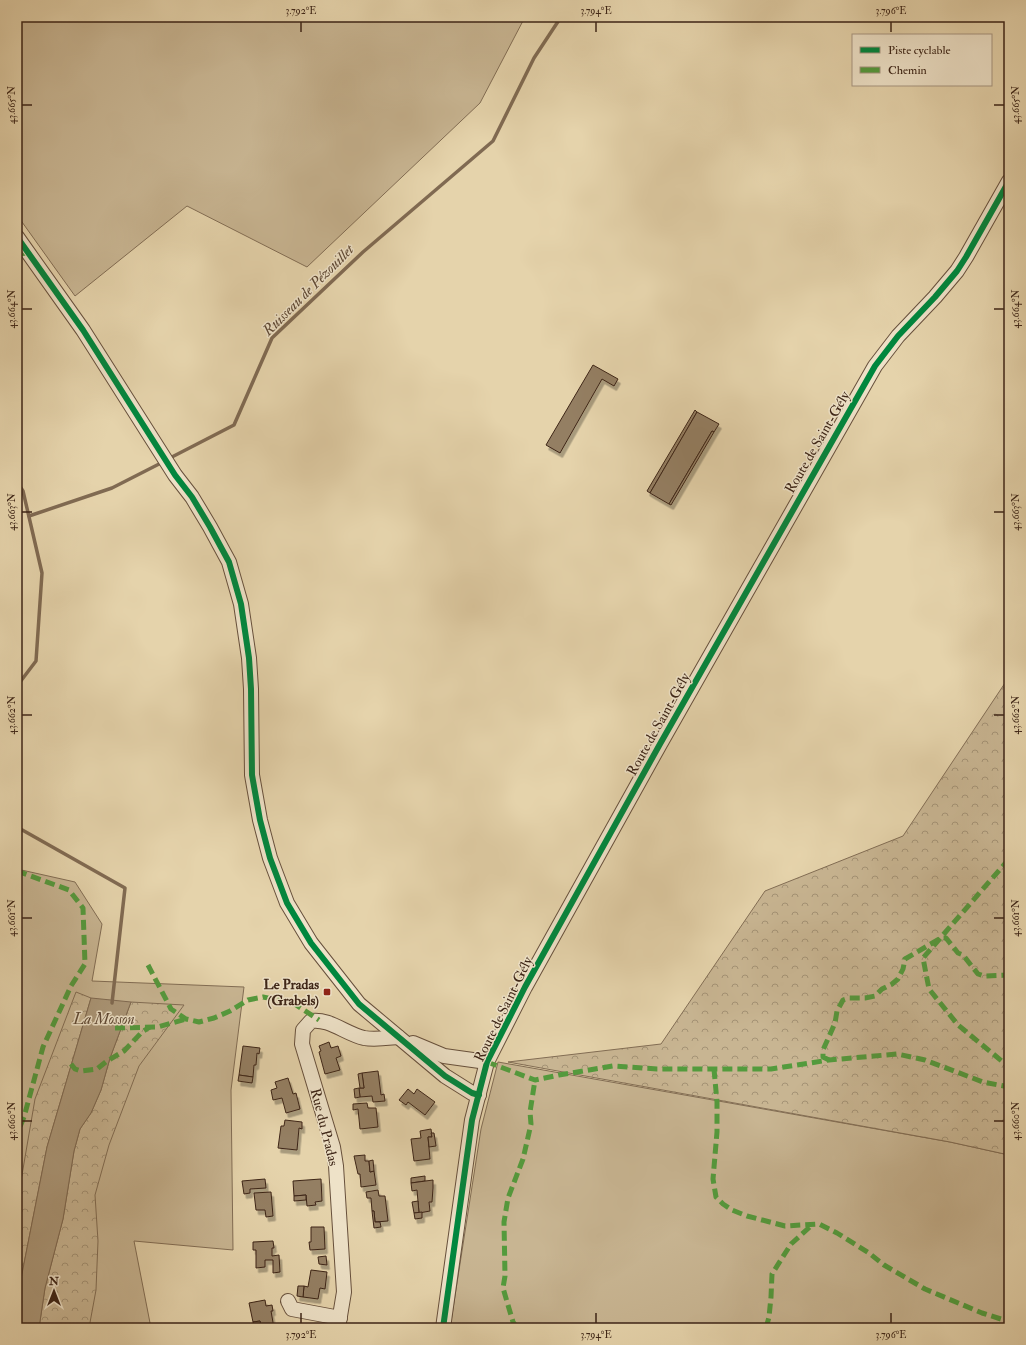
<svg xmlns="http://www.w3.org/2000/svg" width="1026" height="1345" font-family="'IM FELL Double Pica',serif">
	<defs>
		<pattern id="forest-crowns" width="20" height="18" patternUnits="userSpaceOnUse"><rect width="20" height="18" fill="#c8b592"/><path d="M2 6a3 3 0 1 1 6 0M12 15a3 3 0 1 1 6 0" fill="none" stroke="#a49376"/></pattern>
		<filter id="shadow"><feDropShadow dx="2.5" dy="4.5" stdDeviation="0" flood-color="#0004"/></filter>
	</defs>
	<rect width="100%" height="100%" fill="#e5d3ab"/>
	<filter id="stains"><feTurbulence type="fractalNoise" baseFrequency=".005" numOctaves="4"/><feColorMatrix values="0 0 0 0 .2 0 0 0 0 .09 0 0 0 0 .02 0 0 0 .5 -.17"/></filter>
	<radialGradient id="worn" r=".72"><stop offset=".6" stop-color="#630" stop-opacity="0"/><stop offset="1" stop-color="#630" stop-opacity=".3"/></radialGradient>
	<g fill="#c8b592" stroke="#826d54">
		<path d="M17,17H525L480,103L307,267L187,206L75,296L17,215Z"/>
		<path d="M17,869L75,882L102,924L92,981L244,987L231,1090L233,1250L134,1241L151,1328H17Z"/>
		<path d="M498,1062L950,1142L1009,1155V1328H450L481,1129Z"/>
	</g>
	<g fill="url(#forest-crowns)" stroke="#826d54">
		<path d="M1009,677V1155L950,1142L508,1062L661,1044L765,891L903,836Z"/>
		<path d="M76,992L91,998L47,1147L17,1299V1204L35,1099Z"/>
		<path d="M131,1002L184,1005L139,1066L109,1145L95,1195L98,1241L96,1290L89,1328H39L45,1288L63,1219L74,1151L80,1129L91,1113L101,1090L110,1058Z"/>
	</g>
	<path fill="#ac9879" stroke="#806a52" d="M91,998L131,1002L110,1058L101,1090L91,1113L80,1129L74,1151L63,1219L45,1288L39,1328H17V1299L47,1147Z"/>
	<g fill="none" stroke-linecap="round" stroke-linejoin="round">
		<g stroke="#806a52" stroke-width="3.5">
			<path d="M168,459L234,425L272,338L363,252L493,141L534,58L561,17"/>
			<path d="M17,482L23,491L42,573L36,661L17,686"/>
			<path d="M29,516L112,488L163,462"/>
			<path d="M17,827L125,888L112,1003"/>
		</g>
	</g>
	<g fill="#947f64" stroke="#3d2517" filter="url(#shadow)">
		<path d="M593,365L618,379L614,386L602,379L560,453L546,445Z"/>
		<path d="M695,410L697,412L650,493L647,491Z"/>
		<path d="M697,412L719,424L714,432L712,431L669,504L650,493Z"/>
		<path d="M712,431L714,432L671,505L669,504Z"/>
		<path d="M329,1042L331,1048L338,1046L341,1056L336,1058L340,1070L325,1074L319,1052L321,1051L319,1046Z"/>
		<path d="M243,1046L260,1048L259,1054L257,1053L256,1065H254L253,1077L239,1075Z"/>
		<path d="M378,1071L381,1095L384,1094L385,1101L373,1102L372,1096L360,1097L359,1088H364L362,1073Z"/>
		<path d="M362,1073L364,1088H360L358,1074Z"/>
		<path d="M239,1075L253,1077L252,1083L238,1081Z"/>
		<path d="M288,1078L293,1094L296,1093L300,1109L286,1113L282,1098L273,1100L271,1090L277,1088L275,1082Z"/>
		<path d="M359,1088L360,1097L355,1098L354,1089Z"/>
		<path d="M408,1089L414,1094L417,1089L435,1102L425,1115L408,1102L406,1105L399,1100Z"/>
		<path d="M367,1103L368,1108H376L378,1127L360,1129L358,1109L353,1110V1104Z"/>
		<path d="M285,1120L302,1122V1129L299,1128L297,1150L278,1148L281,1126H284Z"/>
		<path d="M431,1129L432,1137H428L430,1159L414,1161L411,1139L421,1138L420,1131Z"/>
		<path d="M431,1133H434L436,1146L429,1147L428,1137H432Z"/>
		<path d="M365,1155V1161H369L370,1172L374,1171L376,1185L361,1187L360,1174H358L354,1156Z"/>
		<path d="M373,1160L374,1171L370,1172L369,1161Z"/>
		<path d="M425,1176V1181L411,1183V1178Z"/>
		<path d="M265,1179L266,1188L250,1189V1193L244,1194L242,1181Z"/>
		<path d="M321,1179L322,1201L315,1202L316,1205L307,1206L306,1195L294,1196L293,1181Z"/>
		<path d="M433,1180V1188L432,1202H429L430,1211L419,1213L417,1190L412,1191L411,1183Z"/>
		<path d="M378,1190L379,1196H385L388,1221L375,1222L374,1211H372L371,1198H367L366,1192Z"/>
		<path d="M271,1192L273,1216L266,1217L265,1210H256L254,1193Z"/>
		<path d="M306,1195V1200L294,1201V1196Z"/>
		<path d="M418,1201L419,1213H414L412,1202Z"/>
		<path d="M372,1211H374L375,1222H380L381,1227L374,1228Z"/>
		<path d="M422,1212V1218L415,1219L414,1213Z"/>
		<path d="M311,1227H324L325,1249L310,1250L309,1242H311Z"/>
		<path d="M273,1241L274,1248H272V1256L279,1255L280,1272L273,1273V1260H265V1267L256,1268V1250H253V1242Z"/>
		<path d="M326,1256L327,1265L319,1264L318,1257Z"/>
		<path d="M311,1270L327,1272L325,1289L320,1288L318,1299L303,1297L304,1286L308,1287Z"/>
		<path d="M298,1286H304L303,1297L297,1296Z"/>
		<path d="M265,1300L266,1306L272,1305L273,1311H271L274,1328H261L260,1321L253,1322L249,1303Z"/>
		<path d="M260,1321L261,1326L254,1327L253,1322Z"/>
	</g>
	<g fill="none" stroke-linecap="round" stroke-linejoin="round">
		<defs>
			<g id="minor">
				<path d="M17,237L83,330L175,475L192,497L210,527L229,562L241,604L249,658L251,689L252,775L260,820L270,858L287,903L311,943L359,1004L445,1076L472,1093L479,1095"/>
				<path d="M413,1043L444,1056L487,1062"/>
				<path d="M288,1301L292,1309L340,1318"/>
				<path d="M338,1328L344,1292L336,1166L333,1147L302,1044L303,1030L311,1021C329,1018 346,1034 364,1038C375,1040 387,1038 398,1037"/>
				<path d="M443,1328L472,1120L487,1062L525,987L660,744L875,366L898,336L935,297L957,271L966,257L1009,181"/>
			</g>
		</defs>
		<use href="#minor" stroke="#67503c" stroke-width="16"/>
		<use href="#minor" stroke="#eee2c8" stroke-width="14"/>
		<g stroke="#539b3d" stroke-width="5" stroke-dasharray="10 5" stroke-linecap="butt">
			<path d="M17,254L28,253"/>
			<path d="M1009,859L923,958L929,989L958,1025L1009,1067"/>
			<path d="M17,871L69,890L83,908L85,964L71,986L43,1047L24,1117L17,1134"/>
			<path d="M148,965L171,1009L186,1019L199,1022L214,1018L230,1011L248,1000L263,997L293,1003L319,1020"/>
			<path d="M115,1028L158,1027L186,1019"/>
			<path d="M829,1060L823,1057V1050L835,1023L837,1011L843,1000L849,998H865L875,996L882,989L892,984L898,979L903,969L905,959L941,938H946L958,953L963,955L978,974L984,976L1009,975"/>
			<path d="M487,1062L535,1080L559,1075L613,1066L657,1069H771L829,1060L897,1054L925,1060L983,1082L1009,1087"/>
			<path d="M71,1064L75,1069L81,1071L97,1069L107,1061L124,1051L142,1032L150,1027"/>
			<path d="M714,1069L717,1102V1132L713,1179L716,1197L723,1204L732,1210L747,1216L785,1226L819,1224L837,1233L869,1253L884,1265L925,1289L982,1313L1004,1320L1009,1323"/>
			<path d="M517,1328L513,1322L503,1288L505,1276L504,1222L508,1198L523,1159L531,1124L530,1112L535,1080"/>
			<path d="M766,1328L769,1317L771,1297L772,1274L791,1244L812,1225"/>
		</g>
		<defs>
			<g id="cycleway">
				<path d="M17,237L83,330L175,475L192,497L210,527L229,562L241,604L249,658L251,689L252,775L260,820L270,858L287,903L311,943L359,1004L445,1076L472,1093L479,1095"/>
				<path d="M443,1328L472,1120L487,1062L525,987L660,744L875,366L898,336L935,297L957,271L966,257L1009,181"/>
			</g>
		</defs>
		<use href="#cycleway" stroke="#eee2c8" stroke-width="8"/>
		<use href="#cycleway" stroke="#00873e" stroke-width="6"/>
	</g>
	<path fill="none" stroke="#3d2517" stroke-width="1.5" d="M301,22V32M596,22V32M891,22V32M22,105H32M994,105H1004M22,309H32M994,309H1004M22,512H32M994,512H1004M22,715H32M994,715H1004M22,918H32M994,918H1004M22,1121H32M994,1121H1004M301,1313V1323M596,1313V1323M891,1313V1323"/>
	<rect fill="#8f2418" stroke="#eee2c8" stroke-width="1.5" x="323" y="988" width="8" height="8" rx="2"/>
	<g text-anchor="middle" stroke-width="3" stroke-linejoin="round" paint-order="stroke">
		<g font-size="14" fill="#3d2517" stroke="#eee2c8">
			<text transform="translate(817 442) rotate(-60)" y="5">Route de Saint-Gély</text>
			<text transform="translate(658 724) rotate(-61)" y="5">Route de Saint-Gély</text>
			<text transform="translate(503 1009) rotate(-64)" y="5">Route de Saint-Gély</text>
			<text transform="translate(325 1127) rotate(76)" y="5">Rue du Pradas</text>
		</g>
		<g font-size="14" font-weight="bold" fill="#3d2517" stroke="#eee2c8" text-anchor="end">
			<text x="319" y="989">Le Pradas<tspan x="319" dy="16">(Grabels)</tspan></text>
		</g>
		<g font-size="15" font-style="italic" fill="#5e4834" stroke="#eee2c8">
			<text transform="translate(308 290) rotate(-45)" y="5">Ruisseau de Pézouillet</text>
			<text x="104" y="1024">La Mosson</text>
		</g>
	</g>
	<rect width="1026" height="1345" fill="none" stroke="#e5d3ab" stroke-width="44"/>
	<rect x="852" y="34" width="140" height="52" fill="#eee2c8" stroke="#a79681"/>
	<rect x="860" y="47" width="20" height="6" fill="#00873e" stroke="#a79681"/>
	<text x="888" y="54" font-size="12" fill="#3d2517">Piste cyclable</text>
	<rect x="860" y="67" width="20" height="6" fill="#539b3d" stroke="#a79681"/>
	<text x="888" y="74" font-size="12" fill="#3d2517">Chemin</text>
	<g transform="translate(54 1291)" stroke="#eee2c8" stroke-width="3" paint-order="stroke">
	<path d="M0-3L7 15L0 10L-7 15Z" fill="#3d2517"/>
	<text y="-6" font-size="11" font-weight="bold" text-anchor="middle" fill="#3d2517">N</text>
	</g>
	<rect x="22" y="22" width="982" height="1301" fill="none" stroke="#3d2517" stroke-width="1.5"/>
	<g font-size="10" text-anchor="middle" fill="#3d2517">
		<text x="301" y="14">3.792°E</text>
		<text x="596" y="14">3.794°E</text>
		<text x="891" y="14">3.796°E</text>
		<text transform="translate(11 105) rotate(-90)" y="4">43.665°N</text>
		<text transform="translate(1015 105) rotate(-90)" y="4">43.665°N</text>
		<text transform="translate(11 309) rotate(-90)" y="4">43.664°N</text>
		<text transform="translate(1015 309) rotate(-90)" y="4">43.664°N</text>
		<text transform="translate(11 512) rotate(-90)" y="4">43.663°N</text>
		<text transform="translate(1015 512) rotate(-90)" y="4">43.663°N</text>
		<text transform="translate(11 715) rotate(-90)" y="4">43.662°N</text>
		<text transform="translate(1015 715) rotate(-90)" y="4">43.662°N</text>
		<text transform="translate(11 918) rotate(-90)" y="4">43.661°N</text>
		<text transform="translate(1015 918) rotate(-90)" y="4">43.661°N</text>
		<text transform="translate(11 1121) rotate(-90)" y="4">43.660°N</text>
		<text transform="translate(1015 1121) rotate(-90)" y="4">43.660°N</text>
		<text x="301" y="1338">3.792°E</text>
		<text x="596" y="1338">3.794°E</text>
		<text x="891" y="1338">3.796°E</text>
	</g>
	<rect width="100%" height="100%" filter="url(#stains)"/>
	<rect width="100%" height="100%" fill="url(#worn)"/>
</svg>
